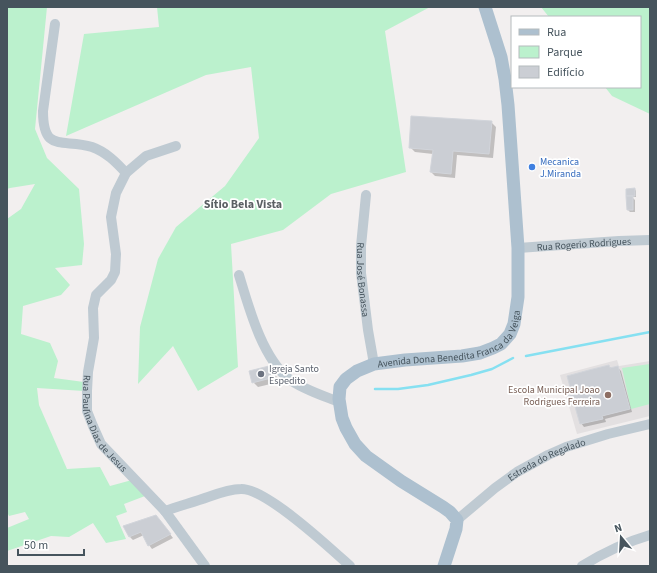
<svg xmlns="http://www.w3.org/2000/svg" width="657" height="573" font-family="'Source Sans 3',sans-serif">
	<rect width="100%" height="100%" fill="#f2efef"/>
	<path fill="#e3e0e1" d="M617,360L619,366L650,361V416L577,434L560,375Z"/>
	<g fill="#bbf1cd">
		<path d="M7,7H47L35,129L47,158L79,189L84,244L82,265L55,268L70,285L61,295L23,306L21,334L50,343L58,361L54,378L84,382V391L37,388L39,405L67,469L100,467L110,486L132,480L145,496L124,504L127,512L116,516L126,539L106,543L93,523L69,537L51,536L7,551V528L29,519L25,512L9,516L7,512V219L21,209L35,184L10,188L7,189Z"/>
		<path d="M157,7H430L385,31L406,172L331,194L283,230L231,244L238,367L198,391L173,346L138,384L140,327L158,259L176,227L225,186L259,138L251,67L206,75L66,136L84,34L159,27Z"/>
		<path d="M541,7H650V114L612,96L605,87H640V17H549Z"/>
		<path d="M650,364V404L631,409L622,368Z"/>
	</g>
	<g fill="#0003">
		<path d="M491,122L496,127L493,158L457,155L455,178L435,176L431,172L433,154L415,152L410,147Z"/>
		<path d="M635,189L636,191V197H632L635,200V212H630L628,210Z"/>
		<path d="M609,366L612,369L617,367L621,371L632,412L605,419L606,422L584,427L581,423L576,407H575L571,403Z"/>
		<path d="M268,367L277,377L279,382L258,387L253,382Z"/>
		<path d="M159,520L173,538L152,549L149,545L144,535L133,540L130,537L124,527Z"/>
	</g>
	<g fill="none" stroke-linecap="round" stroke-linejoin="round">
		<g stroke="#86e0f1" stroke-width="2.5">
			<path d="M526,356L650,332"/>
			<path d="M375,389H398L428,385L471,375L492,369L513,358"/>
		</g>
	</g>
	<g fill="#cbced4" stroke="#d2d5db">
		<path d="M411,116L492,121L489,154L453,151L451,174L430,172L433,150L409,148Z"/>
		<path d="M635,188V196H626V189Z"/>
		<path d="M626,196H633V210H627Z"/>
		<path d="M609,365L610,368L618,366L630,409L602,416L603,419L580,424L574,403L571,404L568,396L572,394L567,376L589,370Z"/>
		<path d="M269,366L272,371L275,377L252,383L249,371Z"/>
		<path d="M156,515L171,534L148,546L141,532L129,537L123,526Z"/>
	</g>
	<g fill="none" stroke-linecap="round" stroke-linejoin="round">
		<g stroke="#bfcad2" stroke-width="10">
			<path d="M55,24L43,111C43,154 63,138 92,147C106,152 116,162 126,173"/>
			<path id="s1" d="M176,146L146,156L126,173L116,193L111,217L116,254L115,272L111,280L96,295L93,308L94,338L88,372L87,391V411L93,426L101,444L165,511L205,566"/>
			<path id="s2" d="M366,195L361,246V273L368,330L374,364"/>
			<path id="s3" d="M518,248L619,241L650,240"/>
			<path d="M239,275C249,308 262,357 289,379C302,389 324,396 339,402"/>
			<path d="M165,511C179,506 194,502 208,497C219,493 230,489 241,489C266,488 330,548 350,566"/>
			<path id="s4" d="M457,520L495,488L517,472L548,455L566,447L608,434L650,424"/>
			<path d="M582,566C603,553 626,542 650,535"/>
		</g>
		<path stroke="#adc0cf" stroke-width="13" id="s5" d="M444,566L456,529L457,520L450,512L443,507L401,481L366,456L355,444L346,428L342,418L339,399L340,387L346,379L357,371L374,364L405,360L462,356L480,353L493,348L501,344L510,334L514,324L518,297V248L508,105L505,79L501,57L485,7"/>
	</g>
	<circle fill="#3f7fe0" stroke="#fff" stroke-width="1.5" cx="532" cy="167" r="4"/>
	<circle fill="#6b7280" stroke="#fff" stroke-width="1.5" cx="261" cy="374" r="4"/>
	<circle fill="#8d6e63" stroke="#fff" stroke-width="1.5" cx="608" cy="395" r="4"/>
	<g text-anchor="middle" stroke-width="3.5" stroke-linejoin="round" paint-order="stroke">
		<g font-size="10" fill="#366cbe" stroke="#fff" text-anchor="start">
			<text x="540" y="165">Mecanica<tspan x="540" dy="12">J.Miranda</tspan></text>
		</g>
		<g font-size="10" fill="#46545d" stroke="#fff">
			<text dy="4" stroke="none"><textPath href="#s3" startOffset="66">Rua Rogerio Rodrigues</textPath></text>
			<text dy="4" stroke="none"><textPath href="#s2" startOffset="85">Rua José Bonassa</textPath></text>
			<text dy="4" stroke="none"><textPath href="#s5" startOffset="364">Avenida Dona Benedita Franca da Veiga</textPath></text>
			<text dy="4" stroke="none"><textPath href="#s1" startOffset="325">Rua Paulina Dias de Jesus</textPath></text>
			<text dy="4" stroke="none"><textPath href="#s4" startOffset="109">Estrada do Regalado</textPath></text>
		</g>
		<g font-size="10" fill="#5b616d" stroke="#fff" text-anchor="start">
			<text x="269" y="372">Igreja Santo<tspan x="269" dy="12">Espedito</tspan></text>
		</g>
		<g font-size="10" fill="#785e54" stroke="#fff" text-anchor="end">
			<text x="600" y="393">Escola Municipal Joao<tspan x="600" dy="12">Rodrigues Ferreira</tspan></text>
		</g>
		<g font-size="12" font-weight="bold" fill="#5b6064" stroke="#fff">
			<text x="243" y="208">Sítio Bela Vista</text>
		</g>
	</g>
	<rect width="657" height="573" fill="none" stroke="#46545d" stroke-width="16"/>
	<rect x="511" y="16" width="130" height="72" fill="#ffffff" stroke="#b5bbbe"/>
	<rect x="519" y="29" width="20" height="6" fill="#adc0cf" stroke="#b5bbbe"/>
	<text x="547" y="36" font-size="12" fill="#46545d">Rua</text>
	<rect x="519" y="46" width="20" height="12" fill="#bbf1cd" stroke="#b5bbbe"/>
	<text x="547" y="56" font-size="12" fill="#46545d">Parque</text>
	<rect x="519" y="66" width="20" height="12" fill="#cbced4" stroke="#b5bbbe"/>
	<text x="547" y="76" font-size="12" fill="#46545d">Edifício</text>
	<g transform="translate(621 537) rotate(342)" stroke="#ffffff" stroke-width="3" paint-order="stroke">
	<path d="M0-3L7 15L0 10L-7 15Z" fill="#46545d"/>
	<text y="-6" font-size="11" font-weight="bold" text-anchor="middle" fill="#46545d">N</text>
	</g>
	<path d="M18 549v6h66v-6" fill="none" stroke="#46545d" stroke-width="2"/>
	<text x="24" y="549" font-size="12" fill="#46545d" stroke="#ffffff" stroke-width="3" paint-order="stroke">50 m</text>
</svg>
